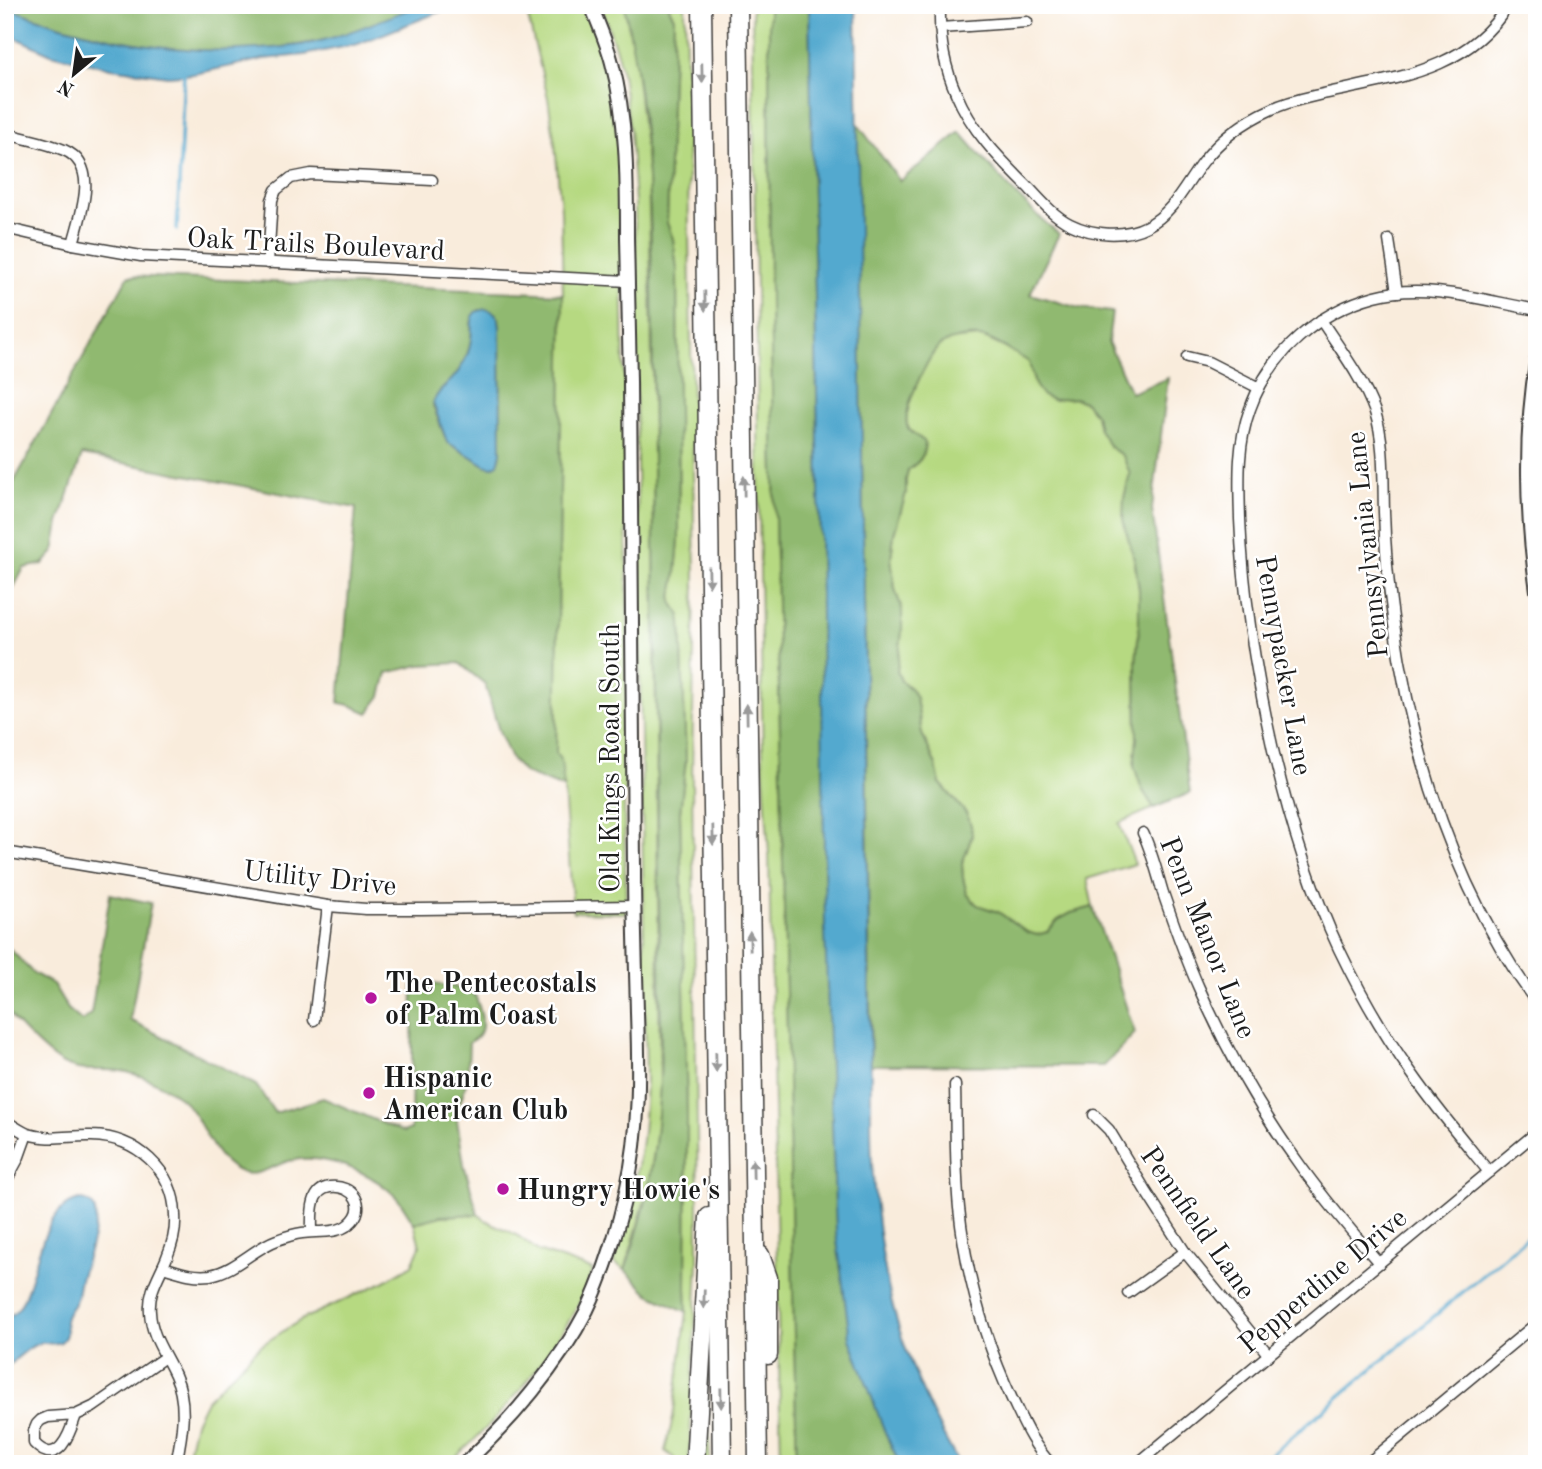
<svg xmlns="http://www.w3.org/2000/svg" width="1542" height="1469" font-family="'Old Standard TT',serif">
	<rect width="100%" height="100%" fill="#fff"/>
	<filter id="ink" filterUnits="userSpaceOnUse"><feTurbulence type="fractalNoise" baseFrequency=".0143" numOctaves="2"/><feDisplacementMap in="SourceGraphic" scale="14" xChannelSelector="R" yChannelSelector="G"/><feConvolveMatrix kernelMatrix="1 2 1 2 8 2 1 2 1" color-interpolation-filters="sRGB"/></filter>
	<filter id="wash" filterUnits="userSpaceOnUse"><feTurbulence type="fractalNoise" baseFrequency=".00686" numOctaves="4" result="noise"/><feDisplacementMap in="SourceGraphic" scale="28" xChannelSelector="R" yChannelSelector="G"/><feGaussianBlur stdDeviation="1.57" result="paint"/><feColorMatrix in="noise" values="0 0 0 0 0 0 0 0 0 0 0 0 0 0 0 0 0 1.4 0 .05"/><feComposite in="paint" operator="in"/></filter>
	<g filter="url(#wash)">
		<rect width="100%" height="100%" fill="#f9ecdc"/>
		<g fill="#b6d981" stroke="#697a4e" stroke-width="2">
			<path d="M525,5H586C609,63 617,119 621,180L629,703L624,801L626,913L573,912L562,763L556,754L563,294L561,210L555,144L548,98Z"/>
			<path d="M601,5H624L633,44L648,174L651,284L660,1090L656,1138L648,1189L625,1270L613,1262C625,1222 637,1181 642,1140C645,1120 645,1100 646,1080L636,391L635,203L630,131L622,74L617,53Z"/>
			<path d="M668,5H685L695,577L692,782L698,1201V1261L689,1464H676L673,1457L665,1451L673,1418L687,1312L686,1288L687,1115L680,812L686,760L681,622L679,613L672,602V597L676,573L679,540L677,269L673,239L667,223L674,18Z"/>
			<path d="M752,5H769L770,303L797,1464H781L769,855L763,762L762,710Z"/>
			<path d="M982,337L1014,352L1029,362L1035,385L1053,400L1075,398L1086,403L1096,415L1099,429L1110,447L1123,456L1130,474L1124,498L1139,589V627L1136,664L1137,739L1134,766L1142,789L1154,808L1119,823L1135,864L1087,879L1093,907L1071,913L1058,920L1047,932L1037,935L1027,932L998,912L977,905L967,894L963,878L962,864L972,836L966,813L940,783L935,763L922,734L916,698L911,689L901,681L897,671L902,610L895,589L891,559L894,534L906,493V479L908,469C921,461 924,458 924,442C920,438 911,433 908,427C900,413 927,357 939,346C948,338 970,338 982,337Z"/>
			<path d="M478,1214L487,1221L517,1235L538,1251L593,1270C585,1296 571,1319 555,1342C526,1388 489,1428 448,1464H189V1448L195,1422L206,1400L260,1346L301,1320L383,1282L412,1265L420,1246L414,1223L441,1216Z"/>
			<path d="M705,1394L708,1398L710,1464H699Z"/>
		</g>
		<g fill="#90b96f" stroke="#566a46" stroke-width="2" fill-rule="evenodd">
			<path d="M5,5H420C387,18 354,34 319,41C213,64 105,45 5,7Z"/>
			<path d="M624,5H668L674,18L667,223L673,239L677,269L679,540L676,573L672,597V602L679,613L681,622L686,760L680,812L687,1115L686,1288L687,1312L649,1294L625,1270C634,1243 644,1215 649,1186C658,1135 661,1085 661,1034C658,843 654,653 653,463C652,311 658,155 624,5Z"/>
			<path d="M769,5H809L820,537L886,1435L900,1464H797L770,303Z"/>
			<path d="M857,123L900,181L960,132C992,169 1021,203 1059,234L1030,294L1079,308L1112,312L1108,342L1131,393L1168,378L1152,509L1190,793L1154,808L1142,789L1134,766L1137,739L1136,664L1139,627V589L1135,562L1123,520L1124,498L1130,474L1123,456L1110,447L1099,429L1096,415L1086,403L1075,398L1053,400L1043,396L1035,385L1029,362C1018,355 992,338 980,337C969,336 946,339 938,347C927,359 900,413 908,428C911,433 920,438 925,442C924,458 920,461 908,470L906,479V493L894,534L891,558L895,589L902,610V632L897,671L901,681L911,689L916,698L922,734L935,763L940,783L966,813L971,825L972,836L962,864L963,878L967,894L977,905L998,912L1027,932L1037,935L1047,932L1058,920L1071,913L1093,907L1135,1033L1104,1066L871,1065Z"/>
			<path d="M128,276L563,294L556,753L562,763L563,788L524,773L511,759L499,731L485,684L459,663L420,665L387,673L381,696L368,713L350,705L339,703L356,508L82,455L59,523L54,552L43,564L24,568L5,604V498ZM479,310L499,318L500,329L501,453C500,462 496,468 487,466L447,442L433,406C447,386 464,369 470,345C474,332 466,318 479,310Z"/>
			<path d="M110,894L151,903L130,1020L256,1085L275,1113L323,1098L403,1132L411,1129L413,982L453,986L475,995C479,1006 487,1026 478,1036C477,1037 470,1042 469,1043L468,1067L466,1084L458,1109L457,1120L464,1164L478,1214L441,1216L414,1223C408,1215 403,1204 396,1197C372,1172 323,1152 289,1161C274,1165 259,1177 243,1173C209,1162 205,1117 179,1097C163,1085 140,1074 121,1071C107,1069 92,1071 78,1069C74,1068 67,1066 63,1064C48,1056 13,1022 6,1008C3,1000 5,955 5,944L33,973L53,984L68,1009L82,1021L91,1014Z"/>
		</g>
		<g fill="#53a9cf" stroke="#386276" stroke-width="2">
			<path d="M420,5H457L358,44L304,55L264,59L194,74L168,76L111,68L51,54L5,33V7C85,37 170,56 256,49C279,48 302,46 324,40C357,31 388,17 420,5Z"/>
			<path d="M809,5H856L870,1042C872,1083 870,1124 872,1164C875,1205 880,1246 888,1286C901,1348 928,1409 959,1464H900L886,1435L850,1339L836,1233L825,931L820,537Z"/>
			<path d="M485,309C497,311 499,317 500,329L501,453L498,464L492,467L487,466L447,442L433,403C437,389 454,382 461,367C466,359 470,349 471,340C473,329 469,322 475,312Z"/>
			<path d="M80,1200C113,1200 84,1262 80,1280C78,1287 78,1295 75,1302C72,1308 66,1313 65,1321C65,1328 69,1335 62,1341C56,1346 47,1342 40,1343C31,1345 12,1362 5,1369V1320C10,1316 14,1313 18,1309C38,1280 37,1209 80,1200Z"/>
		</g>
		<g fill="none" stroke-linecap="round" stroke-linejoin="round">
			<g stroke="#53a9cf" stroke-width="3.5">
				<path d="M177,230L184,72"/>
				<path d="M1260,1464L1537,1229"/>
			</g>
		</g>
	</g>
	<g filter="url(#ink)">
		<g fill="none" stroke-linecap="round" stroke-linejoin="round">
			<defs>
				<g id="minor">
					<path d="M940,5C939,35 944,66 956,93C972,132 1001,160 1030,189C1042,202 1054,216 1070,224C1092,235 1124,238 1147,226C1173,213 1185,186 1202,163C1220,139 1245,121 1272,109C1289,101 1306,98 1323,94C1393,78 1467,72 1508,5"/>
					<path d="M940,28L1027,22"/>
					<path d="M5,133C24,139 45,142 64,150C101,166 80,215 73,244"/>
					<path d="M5,228L73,244L141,256L628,281"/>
					<path d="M1389,240L1397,292"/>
					<path d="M268,263L272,200L276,190L291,178L311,174L432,180"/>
					<path d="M1321,320C1340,349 1363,379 1375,412C1385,443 1383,479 1384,512C1385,547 1388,583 1393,618C1412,754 1455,891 1537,1003"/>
					<path d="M1187,357L1208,362L1259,388"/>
					<path d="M1143,833C1152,852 1157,873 1163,893C1174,925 1185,957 1199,988C1227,1051 1261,1112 1302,1168C1326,1201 1352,1232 1379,1263"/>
					<path d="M5,852L328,906L366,909H421L634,906"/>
					<path d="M314,1020L328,906"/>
					<path d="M955,1085C956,1126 955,1167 959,1208C966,1274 984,1339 1012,1399C1023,1422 1033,1446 1051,1464"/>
					<path d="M1094,1115L1109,1130L1147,1193L1185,1252L1268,1354"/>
					<path d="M5,1121C13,1125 20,1131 28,1134C49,1141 71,1135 92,1136C136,1137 174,1170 175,1215C176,1229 173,1243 167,1257C160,1275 148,1291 150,1312C151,1336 165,1353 175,1375C188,1403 182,1435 176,1464"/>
					<path d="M1489,1172C1463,1140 1436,1108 1413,1075C1384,1035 1360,993 1339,949C1309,886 1289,818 1273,750C1256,674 1243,597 1240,519C1239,482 1237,444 1250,409C1269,354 1319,311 1375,296C1426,282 1486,301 1537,310"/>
					<path d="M5,1183L18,1159L27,1134"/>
					<path d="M163,1267C180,1272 192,1277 210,1275C235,1271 254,1248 277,1240C285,1237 294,1234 302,1233C317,1231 338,1234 349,1224C369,1207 353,1184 330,1187C309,1190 312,1216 312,1232"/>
					<path d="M1128,1293L1185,1252"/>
					<path d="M76,1415C70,1433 58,1469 34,1443V1431L37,1424L41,1420L48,1417L76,1415L93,1407L165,1357"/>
					<path d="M1137,1464L1537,1132"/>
					<path d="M1367,1464L1537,1323"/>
				</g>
				<g id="tertiary">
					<path d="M1537,358C1524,432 1526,516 1537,591"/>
					<path d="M464,1464C510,1423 559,1364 587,1310C604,1275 619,1226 627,1187C640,1130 639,1071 637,1013C636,965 634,917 634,868C634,706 632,544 630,381C629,333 628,285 627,237C627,179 627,119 612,63C607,43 598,24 591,5"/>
				</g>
				<g id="motorway">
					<path d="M702,5L722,1464"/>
					<path d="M738,5L758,1464"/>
					<path d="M760,1255L768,1278V1355"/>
					<path d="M695,1464L709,1217"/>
				</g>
			</defs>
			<use href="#minor" stroke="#3d3b39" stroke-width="13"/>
			<use href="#tertiary" stroke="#3d3b39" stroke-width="16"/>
			<use href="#motorway" stroke="#3d3b39" stroke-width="21"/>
			<use href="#minor" stroke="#fff" stroke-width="10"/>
			<use href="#tertiary" stroke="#fff" stroke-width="12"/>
			<use href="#motorway" stroke="#fff" stroke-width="18"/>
		</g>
		<defs><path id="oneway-solid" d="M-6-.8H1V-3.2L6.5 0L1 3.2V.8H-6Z" transform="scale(1.75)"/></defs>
		<g fill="#999">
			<use href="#oneway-solid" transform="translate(702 73) rotate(89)"/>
			<use href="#oneway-solid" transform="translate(705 301) rotate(89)"/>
			<use href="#oneway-solid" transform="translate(744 486) rotate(-91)"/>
			<use href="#oneway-solid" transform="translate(709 577) rotate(89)"/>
			<use href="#oneway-solid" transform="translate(747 714) rotate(-91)"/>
			<use href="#oneway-solid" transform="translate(713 835) rotate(89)"/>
			<use href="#oneway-solid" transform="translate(750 941) rotate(-91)"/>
			<use href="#oneway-solid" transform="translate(716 1062) rotate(89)"/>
			<use href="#oneway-solid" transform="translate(753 1169) rotate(-91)"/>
			<use href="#oneway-solid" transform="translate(704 1299) rotate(92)"/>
			<use href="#oneway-solid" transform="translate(721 1398) rotate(89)"/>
		</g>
	</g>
	<g fill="#b5179e" stroke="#fff" stroke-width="2.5">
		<circle cx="371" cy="998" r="7"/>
		<circle cx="369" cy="1093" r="7"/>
		<circle cx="503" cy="1189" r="7"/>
	</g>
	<g text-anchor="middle" stroke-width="5" stroke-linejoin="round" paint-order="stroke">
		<g font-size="28" fill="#1c1c1c" stroke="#fff">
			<text transform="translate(316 243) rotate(3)" y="10">Oak Trails Boulevard</text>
			<text transform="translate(1366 545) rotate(-96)" y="10">Pennsylvania Lane</text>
			<text transform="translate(1285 665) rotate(80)" y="10">Pennypacker Lane</text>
			<text transform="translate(609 758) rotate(-90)" y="10">Old Kings Road South</text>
			<text transform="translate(320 877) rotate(6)" y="10">Utility Drive</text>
			<text transform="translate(1209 937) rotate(68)" y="10">Penn Manor Lane</text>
			<text transform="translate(1199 1222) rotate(55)" y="10">Pennfield Lane</text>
			<text transform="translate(1322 1280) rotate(-40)" y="10">Pepperdine Drive</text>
		</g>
		<g font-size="28" font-weight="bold" fill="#1c1c1c" stroke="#fff" text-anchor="start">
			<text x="385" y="992">The Pentecostals<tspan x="385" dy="32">of Palm Coast</tspan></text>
			<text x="383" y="1087">Hispanic<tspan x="383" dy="32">American Club</tspan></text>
			<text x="517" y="1199">Hungry Howie's</text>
		</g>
	</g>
	<rect width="1542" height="1469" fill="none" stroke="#fff" stroke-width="28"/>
	<g transform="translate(74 74) rotate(209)" stroke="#ffffff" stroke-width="5" paint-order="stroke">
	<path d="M0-5L12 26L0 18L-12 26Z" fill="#1c1c1c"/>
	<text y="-10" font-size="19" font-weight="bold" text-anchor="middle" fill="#1c1c1c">N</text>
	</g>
</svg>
